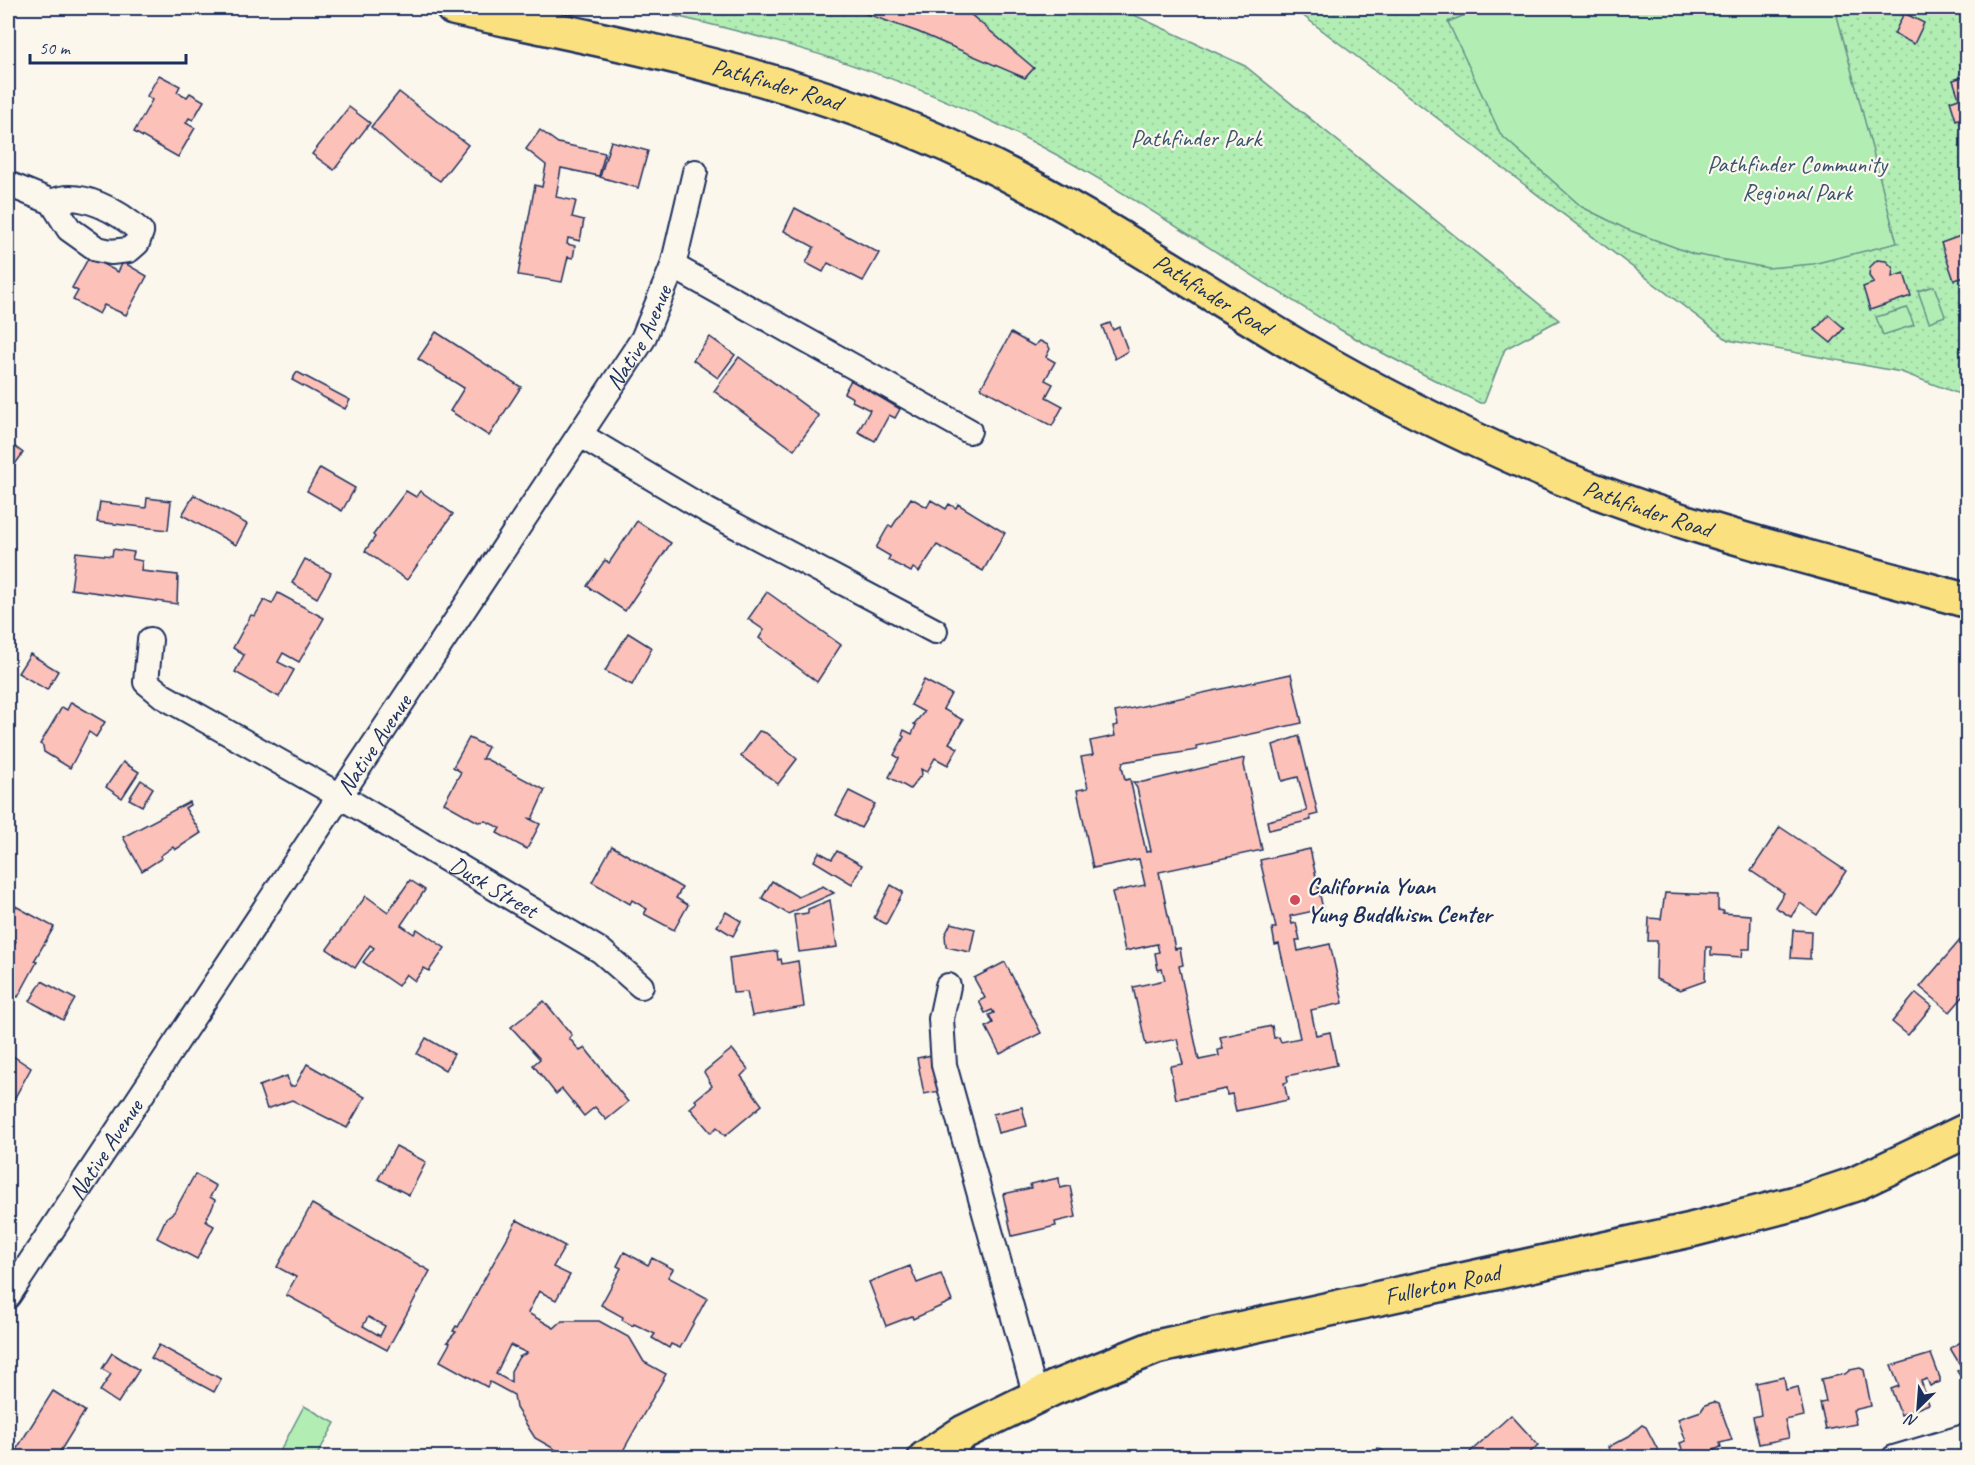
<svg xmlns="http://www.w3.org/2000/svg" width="1975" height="1465" font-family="Caveat,sans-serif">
	<defs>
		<pattern id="green-dots" width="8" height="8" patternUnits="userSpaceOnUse" patternTransform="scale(1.5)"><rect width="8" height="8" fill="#b2eeb4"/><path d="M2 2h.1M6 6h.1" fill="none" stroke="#98cc9d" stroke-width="1.8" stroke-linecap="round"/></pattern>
	</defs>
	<rect width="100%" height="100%" fill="#fbf7ec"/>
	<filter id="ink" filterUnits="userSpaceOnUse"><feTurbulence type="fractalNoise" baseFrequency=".0167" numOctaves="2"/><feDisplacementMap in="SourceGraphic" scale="12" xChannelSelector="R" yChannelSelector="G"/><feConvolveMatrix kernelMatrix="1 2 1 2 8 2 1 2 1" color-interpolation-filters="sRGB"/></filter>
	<g filter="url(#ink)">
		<g fill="url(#green-dots)" stroke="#668e89" stroke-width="1.5">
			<path d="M638,8H1119L1245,66L1559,320L1505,349L1484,403H1480C1427,376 1373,350 1322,319C1214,253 1110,178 995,123C881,68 762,34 638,8Z"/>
			<path d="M1293,8H1967V397L1901,372L1728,340Z"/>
		</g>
		<g fill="#b2eeb4" stroke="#668e89" stroke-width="1.5">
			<path d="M1482,8H1835L1897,243L1813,264L1768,268L1693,254L1626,229L1582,207L1501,135L1448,22Z"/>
			<path d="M1934,286L1945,316L1929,322L1918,291Z"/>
			<path d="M1907,308L1914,325L1883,335L1876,317Z"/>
			<path d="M304,1406L335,1423L316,1457H277Z"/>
		</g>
		<g fill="#fcc1b9" stroke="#1b2f5e" stroke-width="1.5" fill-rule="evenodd">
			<path d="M850,8H963L1034,68L1025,78L918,32Z"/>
			<path d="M1904,13L1924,23L1914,44L1894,34Z"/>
			<path d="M159,75L180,86L177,92L187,97L190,93L204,101L193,120L189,118L186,123L195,128L178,157L134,132L152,100L147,96Z"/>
			<path d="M1966,76L1968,80V124L1965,117L1956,120L1950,101L1959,98L1953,80Z"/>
			<path d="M399,92L468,145L440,181L406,158L371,127Z"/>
			<path d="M349,107L370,123L334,170L312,154Z"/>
			<path d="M540,130L558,143L605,153L599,176L561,168L556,197L576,201L572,217L584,220L580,241L568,238L567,244L575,246L573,258L568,257L562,282L518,275L535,185L542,187L546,165L526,149Z"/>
			<path d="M611,141L648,151L638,188L600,177Z"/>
			<path d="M795,208L879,253L863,281L828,263L823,272L806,263L814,247L784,231Z"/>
			<path d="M1968,228V276L1954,280L1941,243L1966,234L1965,229Z"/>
			<path d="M89,257L118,272L123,262L147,276L126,315L104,305L99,314L73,300L78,291L72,288Z"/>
			<path d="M1877,260L1886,261L1893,268L1892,277L1904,273L1911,296L1870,310L1863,287L1874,283L1869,276L1870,267Z"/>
			<path d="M1829,315L1844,328L1831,343L1815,330Z"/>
			<path d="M1110,323L1113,330L1119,327L1128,351L1115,359L1102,326Z"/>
			<path d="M436,332L521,387L489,436L450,411L464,388L418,359Z"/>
			<path d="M1011,333L1034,346L1040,341L1048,345L1050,349L1046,357L1055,362L1045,380L1053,384L1046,397L1063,406L1052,426L981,388Z"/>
			<path d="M710,337L735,355L718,378L693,360Z"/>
			<path d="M739,357L819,416L794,450L714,391Z"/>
			<path d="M297,372L350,400L345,409L292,380Z"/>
			<path d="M851,380L900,409L895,418L889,415L875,441L858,432L870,410L852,401L853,398L844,393Z"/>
			<path d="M10,443L23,453L11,470L8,467Z"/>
			<path d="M320,468L355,488L342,511L307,491Z"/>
			<path d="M406,491L416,497L420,491L453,514L407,580L365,551L375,537L373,535Z"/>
			<path d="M194,495L247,524L236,545L182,515Z"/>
			<path d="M147,498L171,501L168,530L97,522L100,502L146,508Z"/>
			<path d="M911,498L927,507L931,500L946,509L949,504L956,508L958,504L1005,533L983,571L937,545L919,572L913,568L911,572L888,560L890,556L876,548L889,525L892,527Z"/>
			<path d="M637,521L671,543L625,611L587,586L605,560L609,563Z"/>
			<path d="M113,549L134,552L132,559L142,561L141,571L178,575L177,604L71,589L76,552L112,556Z"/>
			<path d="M305,559L331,573L317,598L292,583Z"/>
			<path d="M767,592L841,645L817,682L759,638L764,630L748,619Z"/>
			<path d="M278,593L324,618L299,662L283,653L278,662L294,670L279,697L235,672L244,655L233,648L251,615L255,616L264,600L272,604Z"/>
			<path d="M628,633L652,648L632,685L605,671Z"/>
			<path d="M30,654L58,671L47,690L18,673Z"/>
			<path d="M1291,674L1302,723L1196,746L1197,750L1123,762L1122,766L1125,780L1130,779L1146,852L1151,851L1137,788L1133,782H1143L1245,758L1244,765L1262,850L1159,872L1175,949L1180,948L1183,965L1179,966L1199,1060L1219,1056L1218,1050L1223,1049L1220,1037L1272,1026L1274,1038L1279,1037L1281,1042L1300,1038L1279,944L1275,945L1272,928H1276L1260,860L1310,849L1323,909L1290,916L1292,924L1296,923L1300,940H1296L1298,951L1330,944L1343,1003L1311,1010L1316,1035L1330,1032L1337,1065L1287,1076L1288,1082L1284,1083L1288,1100L1236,1111L1232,1094L1227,1095L1226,1089L1176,1099L1170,1066L1183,1064L1177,1039L1146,1045L1133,987L1165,980L1162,969L1158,970L1155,953L1159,952L1157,944L1125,951L1112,892L1145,885L1139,859L1093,868L1077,790L1088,788L1081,757L1093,755L1090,741L1115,736L1113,726L1118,725L1115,712Z"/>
			<path d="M924,680L951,694L943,709L963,720L949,743L958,748L948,765L935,758L927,772L921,769L922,774L910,789L889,777L899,758L894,755L904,737L902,735L904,730L912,734L916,725L914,724L924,712L911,705Z"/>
			<path d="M71,702L105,722L96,737L89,732L70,768L44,752L43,746L40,744L62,707L67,710Z"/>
			<path d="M759,731L766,733L797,759L778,784L741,756Z"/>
			<path d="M1299,736L1318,814L1310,816L1311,820L1269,830L1267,821L1307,811L1298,777L1282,781L1273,745Z"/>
			<path d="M469,738L488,747L482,759H486L545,790L532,819L528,818L540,824L527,849L497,833L500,828L486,821L478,822L444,803L461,772L453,767Z"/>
			<path d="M123,762L139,772L122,798L106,787Z"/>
			<path d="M141,780L153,788L142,806L129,799Z"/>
			<path d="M849,791L875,804L861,828L836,815Z"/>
			<path d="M189,802L190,805L185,808L201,833L175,850L173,847L160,856L162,858L142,871L123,837Z"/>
			<path d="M1780,827L1846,871L1817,915L1800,903L1791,917L1775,907L1784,893L1751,871Z"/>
			<path d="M612,846L682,888L676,898L688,905L674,930L644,914L647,909L632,900L630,904L592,882Z"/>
			<path d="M837,851L862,865L852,884L814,861L819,852L832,859Z"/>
			<path d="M410,880L425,890L401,925L414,934L417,929L445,948L429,971L424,968L415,981L406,974L398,986L363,962L374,948L370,945L355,968L327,949L366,896L388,912Z"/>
			<path d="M772,881L798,897L823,886L834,893L788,914L762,898Z"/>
			<path d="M891,885L903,892L886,924L874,918Z"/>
			<path d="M1665,893L1718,895V910L1724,911L1723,913L1751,915L1750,949H1743L1742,957L1711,955V947H1706L1705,981L1680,990L1656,979L1657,941H1648L1649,918L1661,919Z"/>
			<path d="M830,900L837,947L799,952L794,915L808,913V909Z"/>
			<path d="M8,902L54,927L34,961L37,962L18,997L8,992V955L16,941L8,936Z"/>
			<path d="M726,912L741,921L733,936L717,926Z"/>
			<path d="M951,923L975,929L970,952L946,947L945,935Z"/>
			<path d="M1793,930L1811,931L1810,959L1791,958Z"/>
			<path d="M1968,931V991L1950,1012L1920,987Z"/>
			<path d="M777,951L778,960L781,959L782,964L798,961L804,1007L752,1016L747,992L733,993L729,958Z"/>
			<path d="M1005,962L1041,1033L1000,1054L986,1027L993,1023L989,1015L994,1013L992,1010L985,1013L979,1001L985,998L974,978Z"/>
			<path d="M42,981L75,999L63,1020L30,1001Z"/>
			<path d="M1916,993L1932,1006L1908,1035L1892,1022Z"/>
			<path d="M544,1001L572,1035L569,1038L580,1051L585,1048L628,1102L606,1120L595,1107L584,1116L562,1089L556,1094L533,1065L540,1059L511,1027Z"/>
			<path d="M426,1038L454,1054L445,1070L417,1054Z"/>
			<path d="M8,1043L13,1047L10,1054L31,1068L13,1101L8,1098Z"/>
			<path d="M732,1049L748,1069L741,1076L762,1105L725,1136L717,1127L711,1133L690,1108L697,1102L695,1100L712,1086L704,1072Z"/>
			<path d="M932,1055L940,1091L924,1094L917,1058Z"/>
			<path d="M307,1064L365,1097L347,1128L292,1100L267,1109L259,1086L287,1076L290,1086H295Z"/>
			<path d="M1022,1107L1027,1126L998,1133L993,1114Z"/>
			<path d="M396,1146L426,1162L409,1195L378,1179Z"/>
			<path d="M195,1174L216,1186L210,1197L215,1200L213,1206L205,1221L214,1226L197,1259L157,1238L166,1218L174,1212Z"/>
			<path d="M1059,1178L1060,1188L1070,1186L1076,1217L1055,1222L1056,1226L1012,1236L1003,1194L1031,1188L1030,1184Z"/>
			<path d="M312,1204L430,1271L387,1350L286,1295L296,1277L277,1267ZM368,1317L385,1326L380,1336L363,1326Z"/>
			<path d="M517,1220L565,1246L553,1267L570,1275L556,1300L539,1291L528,1313L554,1328L562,1321H599L630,1338L644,1362L666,1374L619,1458L565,1455L535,1438L516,1408L514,1395L490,1382L487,1387L440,1361L450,1343L447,1342L456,1332L453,1331L456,1326L458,1327ZM510,1345L527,1353L519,1357L511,1371V1382L496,1374Z"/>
			<path d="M624,1252L648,1265L652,1258L673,1269L668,1277L707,1298L680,1348L671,1344L669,1348L652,1338L655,1334L634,1324L633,1326L622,1320L623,1317L601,1305L621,1268L617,1266Z"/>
			<path d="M910,1266L917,1283L941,1274L952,1301L913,1319L912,1316L886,1326L869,1282Z"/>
			<path d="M1968,1338V1389L1957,1371L1962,1368L1950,1348Z"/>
			<path d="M159,1345L221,1379L214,1392L151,1358Z"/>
			<path d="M112,1353L139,1370L118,1403L100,1391L111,1374L102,1369Z"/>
			<path d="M1931,1354L1940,1378V1382L1930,1386L1927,1379L1921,1381L1929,1404L1901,1415L1891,1389L1899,1386L1891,1366Z"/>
			<path d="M1860,1368L1864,1370L1871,1406L1853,1410L1856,1424L1826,1430L1820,1403L1826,1402L1821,1379L1845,1374L1850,1370Z"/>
			<path d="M1784,1377L1786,1390L1798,1387L1804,1416L1785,1420L1789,1438L1759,1444L1753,1417L1761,1415L1756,1383Z"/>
			<path d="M53,1391L85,1411L56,1458H11Z"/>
			<path d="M1714,1402L1719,1404L1732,1440L1720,1443L1721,1447L1714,1450L1717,1458H1685L1680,1443L1686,1441L1678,1419L1701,1411L1705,1405Z"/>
			<path d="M1511,1415L1538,1445L1524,1458H1474L1470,1452Z"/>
			<path d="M1642,1425L1646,1427L1662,1458H1612L1608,1447L1629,1436Z"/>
			<path d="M1378,1448L1394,1458H1372Z"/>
		</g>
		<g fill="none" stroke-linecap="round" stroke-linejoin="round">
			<defs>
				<g id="street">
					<path d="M8,184L52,202L69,229L97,249L111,252L129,250L137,243L141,232C120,212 80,189 52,202"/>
					<path d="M673,266L969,431"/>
					<path d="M580,435L708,511L935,631"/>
					<path id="s1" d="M150,640L146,682L163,696L340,796L601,951L641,986"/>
					<path d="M948,986L941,1019L944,1065L1036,1397"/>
					<path id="s2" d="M8,1296L643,339L673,266L695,172"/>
					<path d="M1894,1458L1968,1436"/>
				</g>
				<g id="primary">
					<path id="s3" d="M453,8C630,46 809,78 973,157C1088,212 1192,284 1300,348C1379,394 1459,434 1543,470C1679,528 1826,561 1968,601"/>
					<path id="s4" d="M925,1458L964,1432L1054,1388L1156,1347L1691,1230L1804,1201L1855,1184L1968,1130"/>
				</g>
			</defs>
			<use href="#street" stroke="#1b2f5e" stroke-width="28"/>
			<use href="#primary" stroke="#1b2f5e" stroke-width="38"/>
			<use href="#street" stroke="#fbf7ec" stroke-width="24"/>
			<use href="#primary" stroke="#fbe080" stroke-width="33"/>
		</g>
	</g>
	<circle fill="#d1495b" stroke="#fbf7ec" stroke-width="2" cx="1295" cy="900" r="6"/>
	<g text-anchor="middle" stroke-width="4.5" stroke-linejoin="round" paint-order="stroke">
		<g font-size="24" fill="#1b2f5e" stroke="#fbf7ec">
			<text dy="8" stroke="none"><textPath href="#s3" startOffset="333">Pathfinder Road</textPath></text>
			<text dy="8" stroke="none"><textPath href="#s3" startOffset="819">Pathfinder Road</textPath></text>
			<text dy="8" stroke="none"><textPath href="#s2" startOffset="1148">Native Avenue</textPath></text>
			<text dy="8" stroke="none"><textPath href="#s3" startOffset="1305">Pathfinder Road</textPath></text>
			<text dy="8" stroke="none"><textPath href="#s2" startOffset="662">Native Avenue</textPath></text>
			<text dy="8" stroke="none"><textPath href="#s1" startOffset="446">Dusk Street</textPath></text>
			<text dy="8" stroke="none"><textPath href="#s2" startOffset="176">Native Avenue</textPath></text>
			<text dy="8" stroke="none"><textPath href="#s4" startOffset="550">Fullerton Road</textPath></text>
		</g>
		<g font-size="24" fill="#39556f" stroke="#fbf7ec">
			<text x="1196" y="146">Pathfinder Park</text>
			<text x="1797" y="172">Pathfinder Community<tspan x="1797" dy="28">Regional Park</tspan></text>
		</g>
		<g font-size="24" font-weight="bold" fill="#1b2f5e" stroke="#fbf7ec" text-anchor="start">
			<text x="1307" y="894">California Yuan<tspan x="1307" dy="28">Yung Buddhism Center</tspan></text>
		</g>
	</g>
	<rect width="1975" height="1465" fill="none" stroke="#fbf7ec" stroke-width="30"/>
	<rect x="15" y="15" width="1945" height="1435" fill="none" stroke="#1b2f5e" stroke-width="2" filter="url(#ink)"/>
	<g transform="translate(1918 1408) rotate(205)" stroke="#fbf7ec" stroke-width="4.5" paint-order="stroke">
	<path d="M0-4.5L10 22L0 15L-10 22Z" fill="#1b2f5e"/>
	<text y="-9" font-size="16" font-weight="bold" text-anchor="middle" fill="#1b2f5e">N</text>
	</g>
	<path d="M30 54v9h156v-9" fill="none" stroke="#1b2f5e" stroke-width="3"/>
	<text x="39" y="54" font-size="18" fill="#1b2f5e" stroke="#fbf7ec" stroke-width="4.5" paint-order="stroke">50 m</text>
</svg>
